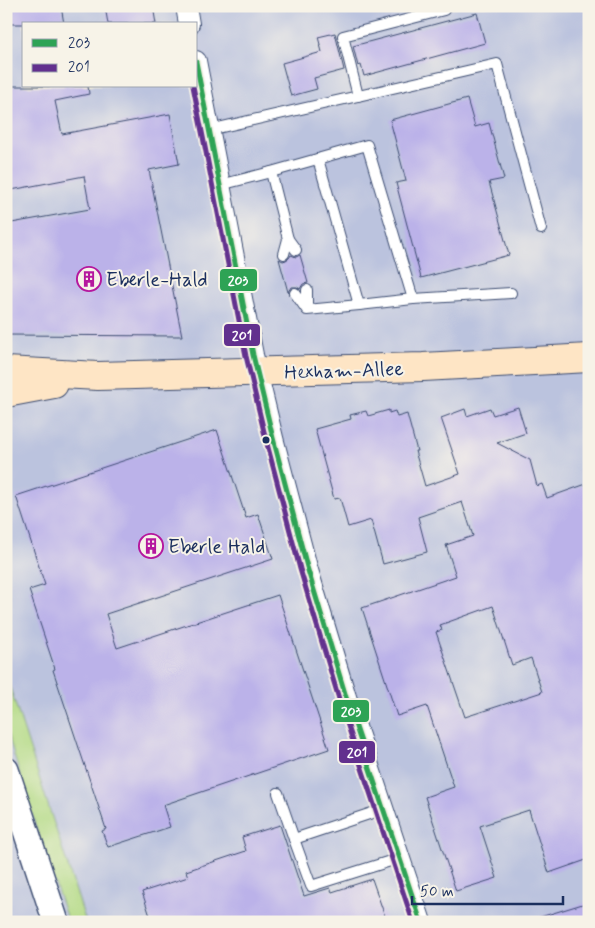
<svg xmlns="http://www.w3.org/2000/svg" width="595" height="928" font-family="Mynerve,sans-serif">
	<rect width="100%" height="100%" fill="#f7f3e8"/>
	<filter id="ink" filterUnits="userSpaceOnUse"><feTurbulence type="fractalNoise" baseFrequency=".02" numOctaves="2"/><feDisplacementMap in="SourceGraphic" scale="10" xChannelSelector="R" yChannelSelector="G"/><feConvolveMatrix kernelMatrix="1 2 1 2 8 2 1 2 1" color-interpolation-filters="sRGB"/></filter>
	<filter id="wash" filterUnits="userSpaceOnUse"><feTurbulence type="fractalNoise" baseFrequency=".0096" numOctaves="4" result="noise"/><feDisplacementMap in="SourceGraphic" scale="20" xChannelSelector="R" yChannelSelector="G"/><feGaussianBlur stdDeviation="1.12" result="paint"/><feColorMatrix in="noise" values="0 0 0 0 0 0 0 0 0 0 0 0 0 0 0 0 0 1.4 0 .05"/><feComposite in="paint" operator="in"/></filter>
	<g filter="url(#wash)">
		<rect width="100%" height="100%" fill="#f0ead4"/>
		<path fill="#bbc3de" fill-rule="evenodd" d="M6,6H589V922H6ZM24,24H196V86H24Z"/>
		<path fill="#b2da84" stroke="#668471" d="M6,675L86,922H68L39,837L6,729Z"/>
		<g id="blocks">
			<g fill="#bbb2e9" fill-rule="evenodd">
				<path d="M26,6H61L64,24H6V10Z"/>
				<path d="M105,6H153L156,24H108Z"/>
				<path d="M477,13L485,43L364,76L361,65L358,66L353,46Z"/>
				<path d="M335,33L344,70L314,78L317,89L291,96L282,63L322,52L318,37Z"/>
				<path d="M6,86H88L89,94L55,101L62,134L170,114L179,164L149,170L182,336L6,335V224L90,209L84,176L6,191Z"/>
				<path d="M467,99L475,127L489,123L504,179L489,182L509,255L421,278L396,183L406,181L390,120Z"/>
				<path d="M291,255L296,257L300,255L308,283L303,284L300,289L297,287H291L288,292L279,259L283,261L286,260L289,258Z"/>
				<path d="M518,407L526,433L497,443L530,460L537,486L542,484L547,498L589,483V859L549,873L529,810L480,826L497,878L456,891L425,797L454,787L427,706L397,716L362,608L456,576L446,545L473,536L462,502L418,517L427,552L383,564L371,520L348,527L340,498L334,499L315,429L351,419L350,415L366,411L368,416L389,410V413L395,411L397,417L407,414L417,451H415L425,486L460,474L441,418L465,409L467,416L490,408L493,415ZM493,606L512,665L531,658L542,692L465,717L436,632L442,630L440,625Z"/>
				<path d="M217,430L246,518L258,514L273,559L106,614L117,648L278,595L329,749L163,805L170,827L108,847L102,831L106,829L53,670L55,669L29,590L45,585L16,496Z"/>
				<path d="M280,825L304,896L330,888L332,892L372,879L387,922H152L142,892L188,877L186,871L246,851L242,837Z"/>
				<path d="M589,902V922H538L537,918Z"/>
			</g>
		</g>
	</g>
	<g filter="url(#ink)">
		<use href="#blocks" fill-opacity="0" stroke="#3b4b70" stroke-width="1"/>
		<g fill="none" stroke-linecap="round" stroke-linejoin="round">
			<defs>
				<g id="service">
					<path d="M358,96L497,64L541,229"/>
					<path d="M209,130L358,96L343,36L444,10"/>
					<path d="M271,172L288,239L284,254"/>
					<path d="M220,185L271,172L367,145L413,299"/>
					<path d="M288,239L296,250"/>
					<path d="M307,290V309"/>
					<path d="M295,293L307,310L359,305L318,159"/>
					<path d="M359,305L413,299L511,293"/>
					<path d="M278,793L294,839L384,809"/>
					<path d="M294,839L311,886L400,858"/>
				</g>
				<g id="minor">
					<path d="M186,6L189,24"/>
					<path d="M196,61L253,355L273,438L307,567L346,697L421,922"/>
				</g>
				<path id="tertiary" d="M6,770L56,922"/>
				<g id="secondary">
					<path d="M6,371L98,376L423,367L589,358"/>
					<path d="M6,393L54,384"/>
				</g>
			</defs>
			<use href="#service" stroke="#3b4b70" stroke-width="12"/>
			<use href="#minor" stroke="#3b4b70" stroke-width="22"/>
			<use href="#tertiary" stroke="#3b4b70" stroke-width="28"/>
			<use href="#secondary" stroke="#3b4b70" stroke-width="30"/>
			<use href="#service" stroke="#fff" stroke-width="10"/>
			<use href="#minor" stroke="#fff" stroke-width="20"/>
			<use href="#tertiary" stroke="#fff" stroke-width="25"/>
			<use href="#secondary" stroke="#fee5c5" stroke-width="28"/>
			<defs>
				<path id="bus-1" d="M196,62L253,355L273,438L307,567L346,697L421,922"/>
				<path id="bus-2" d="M193,86L246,356L266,440L300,569L339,699L413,922"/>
			</defs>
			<use href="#bus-1" stroke="#f7f3e8" stroke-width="9"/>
			<use href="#bus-2" stroke="#f7f3e8" stroke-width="9"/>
			<use href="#bus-1" stroke="#2ea355" stroke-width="5"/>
			<use href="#bus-2" stroke="#62308e" stroke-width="5"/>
		</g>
	</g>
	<defs>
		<symbol id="building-ring" viewBox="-11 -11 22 22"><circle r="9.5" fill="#f7f3e8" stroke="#b5179e" stroke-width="1.5"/><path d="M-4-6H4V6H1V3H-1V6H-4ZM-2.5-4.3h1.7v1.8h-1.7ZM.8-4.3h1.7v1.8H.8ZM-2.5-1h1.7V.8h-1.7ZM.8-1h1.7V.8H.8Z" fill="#b5179e"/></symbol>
	</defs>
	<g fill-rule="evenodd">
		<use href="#building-ring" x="75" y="265" width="28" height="28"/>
		<use href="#building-ring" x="137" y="532" width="28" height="28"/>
	</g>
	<circle fill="#1b2f5e" stroke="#f7f3e8" stroke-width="2" cx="266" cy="440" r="4.5"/>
	<g text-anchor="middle" stroke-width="4" stroke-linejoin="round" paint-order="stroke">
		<g font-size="20" fill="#1b2f5e" stroke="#f7f3e8" text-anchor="start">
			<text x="106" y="286">Eberle-Hald</text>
			<text x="168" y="553">Eberle Hald</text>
		</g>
		<g font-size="20" fill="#1b2f5e" stroke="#f7f3e8">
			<text transform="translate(344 370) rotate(-2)" y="7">Hexham-Allee</text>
		</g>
	</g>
	<g stroke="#f7f3e8" stroke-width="2">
		<rect x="219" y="268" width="39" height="24" rx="5" fill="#2ea355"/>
		<rect x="223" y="323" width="38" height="24" rx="5" fill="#62308e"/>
		<rect x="332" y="699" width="38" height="24" rx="5" fill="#2ea355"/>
		<rect x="338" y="740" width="38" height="24" rx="5" fill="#62308e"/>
	</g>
	<g font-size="14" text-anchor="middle" font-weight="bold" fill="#fff">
		<text x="238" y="285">203</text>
		<text x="242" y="340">201</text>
		<text x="351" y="716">203</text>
		<text x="357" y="757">201</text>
	</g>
	<rect width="595" height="928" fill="none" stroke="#f7f3e8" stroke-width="25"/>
	<rect x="22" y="22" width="175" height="65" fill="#f7f3e8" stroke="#9fa5b1"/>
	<rect x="32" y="39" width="25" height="8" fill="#2ea355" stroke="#9fa5b1"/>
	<text x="68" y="48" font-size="15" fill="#1b2f5e">203</text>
	<rect x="32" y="64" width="25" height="8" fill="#62308e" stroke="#9fa5b1"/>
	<text x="68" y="72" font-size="15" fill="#1b2f5e">201</text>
	<path d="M412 896v8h151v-8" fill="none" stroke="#1b2f5e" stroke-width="2.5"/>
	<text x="420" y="896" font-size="15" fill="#1b2f5e" stroke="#f7f3e8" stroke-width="4" paint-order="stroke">50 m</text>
</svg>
